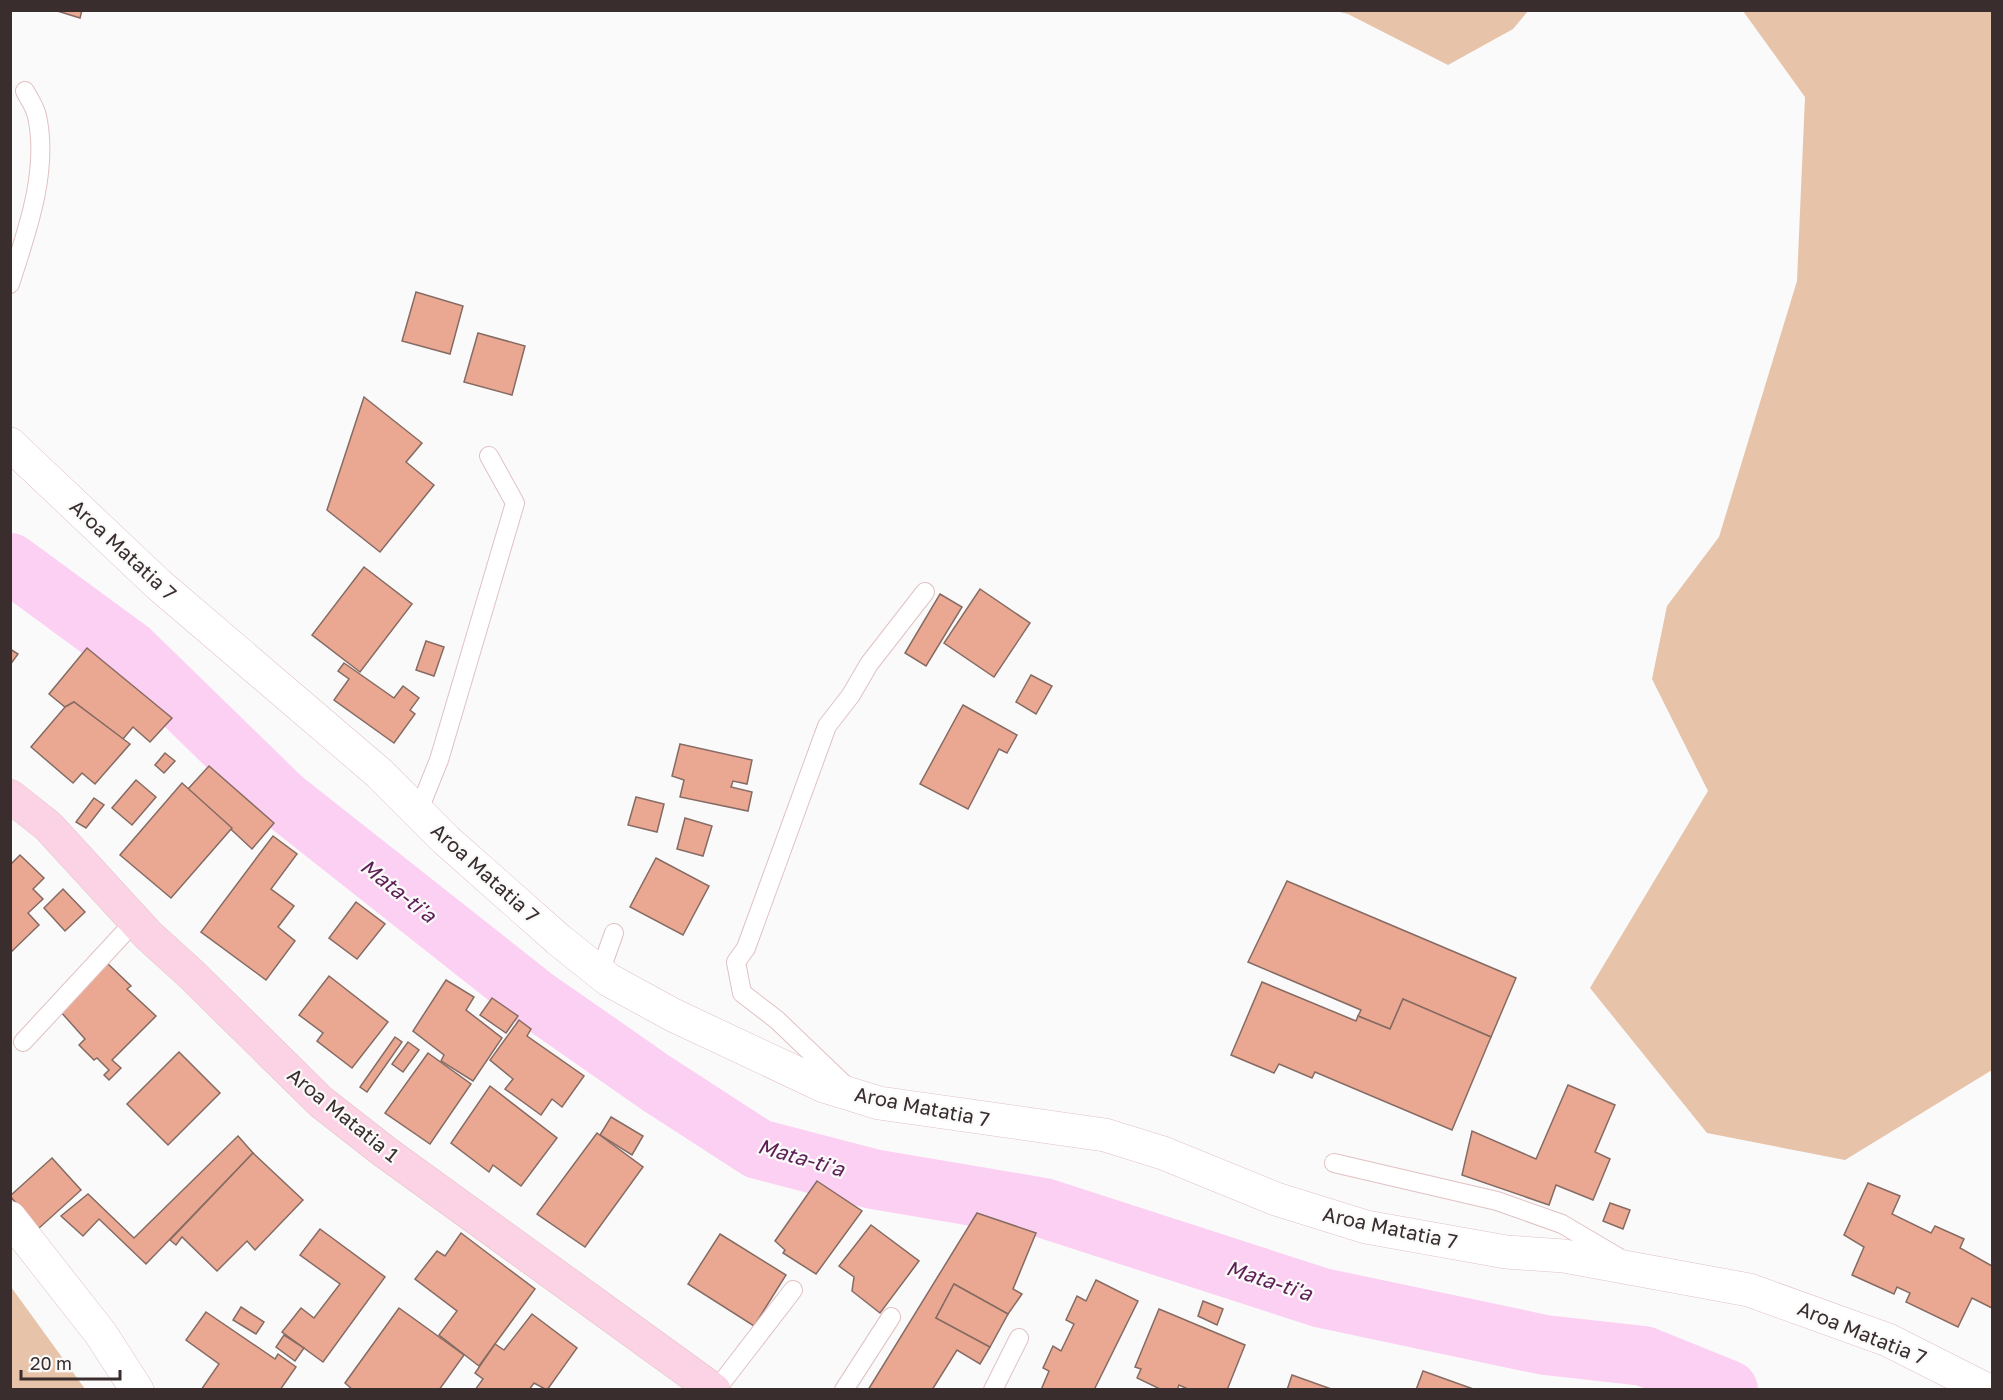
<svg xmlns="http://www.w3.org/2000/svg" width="2003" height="1400" font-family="'Golos Text',sans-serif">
	<rect width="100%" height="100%" fill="#fafafa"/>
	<g fill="#e6c3a9">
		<path d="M1336,11H1528L1513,29L1448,65L1348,14Z"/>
		<path d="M1743,11H1992V1070L1845,1160L1707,1133L1590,988L1708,791L1652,679L1667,606L1719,537L1797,281L1805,97Z"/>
		<path d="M10,1287H11L85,1389H11Z"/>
	</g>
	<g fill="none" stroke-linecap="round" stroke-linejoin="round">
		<path stroke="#fcd0f2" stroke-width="60" d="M10,563L130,651L282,799L534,998L656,1083L758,1149L873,1179L1044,1208L1322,1298L1545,1345L1644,1356L1728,1390"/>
	</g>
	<g fill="#eaa893" stroke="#866b63" stroke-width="1.5">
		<path d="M54,10H82L80,18Z"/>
		<path d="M416,292L463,306L450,354L402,341Z"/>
		<path d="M478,333L525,346L512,395L464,382Z"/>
		<path d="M364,397L422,443L406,462L434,485L380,552L327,510Z"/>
		<path d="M364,567L412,604L360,672L312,635Z"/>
		<path d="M980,589L1030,623L994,677L944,643Z"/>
		<path d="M940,594L962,607L926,666L905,653Z"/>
		<path d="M426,641L444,647L434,676L416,670Z"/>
		<path d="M87,648L172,718L150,742L133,727L123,739L74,702L65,707L49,694Z"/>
		<path d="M10,649L18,654L10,665Z"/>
		<path d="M344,663L394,698L403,686L419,698L410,710L415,714L394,743L334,700L349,679L338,671Z"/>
		<path d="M1031,675L1052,686L1036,714L1016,702Z"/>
		<path d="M74,702L130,744L95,784L82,773L73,783L31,747L65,707Z"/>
		<path d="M963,705L1017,735L1007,753L999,749L968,809L920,784Z"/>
		<path d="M680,744L752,760L747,784L733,781L731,787L752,792L748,811L680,797L684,780L672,776Z"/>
		<path d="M165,753L175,761L164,773L155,765Z"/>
		<path d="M209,766L274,823L252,849L188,789Z"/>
		<path d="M136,780L156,797L132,825L112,808Z"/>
		<path d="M182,783L232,828L171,898L120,855Z"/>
		<path d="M636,797L664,804L657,832L628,825Z"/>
		<path d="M94,798L104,805L86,828L76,822Z"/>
		<path d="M685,818L712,826L703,856L677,849Z"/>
		<path d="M273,836L297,854L271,889L294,906L278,927L295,941L266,980L201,932Z"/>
		<path d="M20,855L44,878L33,889L43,899L28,913L39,925L10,953V865Z"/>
		<path d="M656,858L709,886L683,935L630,907Z"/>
		<path d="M1287,881L1516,978L1491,1037L1403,999L1390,1029L1358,1016L1361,1010L1248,962Z"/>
		<path d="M63,889L85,912L65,931L44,908Z"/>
		<path d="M356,902L385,924L357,959L329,938Z"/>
		<path d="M107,963L131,986L127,989L156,1016L112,1060L121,1068L109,1080L104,1075L109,1070L97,1058L94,1060L79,1045L85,1039L60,1011Z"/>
		<path d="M329,976L388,1022L352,1068L317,1041L323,1033L299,1015Z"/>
		<path d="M446,980L474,997L466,1010L502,1038L473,1081L441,1061L444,1055L413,1031Z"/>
		<path d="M1262,982L1356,1021L1358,1016L1390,1029L1403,999L1491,1037L1452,1130L1315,1072L1312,1078L1279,1064L1274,1073L1231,1055Z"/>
		<path d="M492,998L518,1016L506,1033L480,1015Z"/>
		<path d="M519,1020L531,1029L527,1036L584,1076L562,1107L552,1099L541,1115L505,1089L513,1079L490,1060Z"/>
		<path d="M395,1037L402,1042L367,1092L360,1087Z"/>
		<path d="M408,1042L419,1050L403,1072L392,1064Z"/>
		<path d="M179,1052L220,1093L168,1145L127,1104Z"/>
		<path d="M428,1053L471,1084L430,1144L385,1113Z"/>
		<path d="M1568,1085L1615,1105L1595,1152L1610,1159L1593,1200L1556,1185L1549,1205L1462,1175L1472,1131L1536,1159Z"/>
		<path d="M490,1086L557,1138L521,1186L493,1165L489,1172L451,1143Z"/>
		<path d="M611,1117L643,1136L632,1155L600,1135Z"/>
		<path d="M597,1133L643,1167L585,1247L537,1214Z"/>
		<path d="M238,1136L253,1153L146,1264L99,1219L83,1236L61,1216L88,1194L134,1238Z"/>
		<path d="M253,1153L303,1200L255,1250L247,1241L217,1271L182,1237L176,1245L170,1240Z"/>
		<path d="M52,1158L81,1190L38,1229L10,1196Z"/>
		<path d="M817,1181L862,1211L816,1274L783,1253L785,1250L775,1241Z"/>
		<path d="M1868,1183L1900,1196L1892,1214L1931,1233L1935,1226L1964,1239L1960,1248L1992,1266V1308L1972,1298L1958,1327L1906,1302L1910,1293L1897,1287L1894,1294L1852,1275L1864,1247L1844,1235Z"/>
		<path d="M1610,1203L1630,1210L1623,1229L1603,1221Z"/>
		<path d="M977,1213L1036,1233L1013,1289L1022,1294L1008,1314L954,1284L936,1318L990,1347L980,1364L957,1350L932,1390H868Z"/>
		<path d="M871,1225L919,1261L880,1313L852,1291L854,1277L839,1266Z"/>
		<path d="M320,1229L385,1277L323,1362L282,1332L301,1308L314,1318L340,1284L300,1255Z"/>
		<path d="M461,1233L535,1289L479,1366L439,1335L457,1311L415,1279L437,1251L445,1256Z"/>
		<path d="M720,1234L786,1275L754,1326L688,1284Z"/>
		<path d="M1096,1280L1138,1301L1094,1390H1041L1049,1371L1043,1368L1053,1346L1061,1351L1074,1324L1066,1320L1077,1296L1086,1301Z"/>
		<path d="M954,1284L1008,1314L990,1347L936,1318Z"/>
		<path d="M1203,1301L1223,1309L1217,1325L1198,1316Z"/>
		<path d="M241,1307L264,1322L256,1334L233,1320Z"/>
		<path d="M399,1308L464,1355L439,1390H353L345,1383Z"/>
		<path d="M1159,1309L1245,1345L1227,1390H1190L1179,1385L1177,1390H1162L1137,1378L1141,1369L1135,1367Z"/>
		<path d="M206,1312L275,1359L278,1354L296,1367L280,1390H201L219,1364L186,1340Z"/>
		<path d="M532,1314L577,1348L547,1390L534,1383L529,1390H475L483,1379L475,1373L495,1344L504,1350Z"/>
		<path d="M284,1335L304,1348L295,1361L276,1347Z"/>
		<path d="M1423,1371L1476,1390H1416Z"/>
		<path d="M1292,1375L1334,1390H1287Z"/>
	</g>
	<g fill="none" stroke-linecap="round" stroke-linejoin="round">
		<defs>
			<g id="service">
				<path d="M10,284C27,231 49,171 37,116C35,107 29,99 25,91"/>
				<path d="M418,812L439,760L515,503L489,456"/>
				<path d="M600,972L614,933"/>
				<path d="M23,1042L135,921"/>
				<path d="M847,1087L777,1020L742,993L736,962L746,948L827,726L851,695L869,664L925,592"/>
				<path d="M1334,1163L1497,1201L1562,1224L1618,1257"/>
				<path d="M716,1390L793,1290"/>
				<path d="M844,1390L891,1317"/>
				<path d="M993,1390L1019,1338"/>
			</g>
			<g id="minor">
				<path d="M10,444L158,584L379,773L446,840L559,940L609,980L673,1015L824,1086L879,1103L1105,1135L1163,1153L1276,1199L1366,1227L1506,1252L1564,1256L1749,1290L1888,1340L1987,1390"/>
				<path d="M10,1218L101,1334L137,1390"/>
			</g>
			<path id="secondary" d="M10,796L48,826L148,935L191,974L321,1102L385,1152L714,1390"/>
		</defs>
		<use href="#service" stroke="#e1c1c2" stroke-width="20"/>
		<use href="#minor" stroke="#e1c1c2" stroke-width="34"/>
		<use href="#secondary" stroke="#e1c1c2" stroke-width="34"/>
		<use href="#service" stroke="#fff" stroke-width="18"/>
		<use href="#minor" stroke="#fff" stroke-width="33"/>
		<use href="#secondary" stroke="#fcd3e5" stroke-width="33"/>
	</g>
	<g text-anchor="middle" stroke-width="4.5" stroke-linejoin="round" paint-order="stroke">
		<g font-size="20" fill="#392d2d" stroke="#fafafa">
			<text transform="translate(123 550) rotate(43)" y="7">Aroa Matatia 7</text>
			<text transform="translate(485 873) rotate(42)" y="7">Aroa Matatia 7</text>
			<text transform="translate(922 1107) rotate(11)" y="7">Aroa Matatia 7</text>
			<text transform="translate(343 1115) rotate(39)" y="7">Aroa Matatia 1</text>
			<text transform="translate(1390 1228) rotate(12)" y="7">Aroa Matatia 7</text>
			<text transform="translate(1862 1333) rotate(22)" y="7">Aroa Matatia 7</text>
		</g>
		<g font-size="21" font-style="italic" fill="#5d1e54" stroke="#fafafa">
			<text transform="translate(398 891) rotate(38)" y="7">Mata-ti'a</text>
			<text transform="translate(801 1158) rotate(16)" y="7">Mata-ti'a</text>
			<text transform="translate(1269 1281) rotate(18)" y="7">Mata-ti'a</text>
		</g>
	</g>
	<rect width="2003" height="1400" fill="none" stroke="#392d2d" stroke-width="24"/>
	<path d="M21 1370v9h99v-9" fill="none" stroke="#392d2d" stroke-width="3"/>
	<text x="30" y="1370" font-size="18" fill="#392d2d" stroke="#fafafa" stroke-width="4.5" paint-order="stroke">20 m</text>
</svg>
